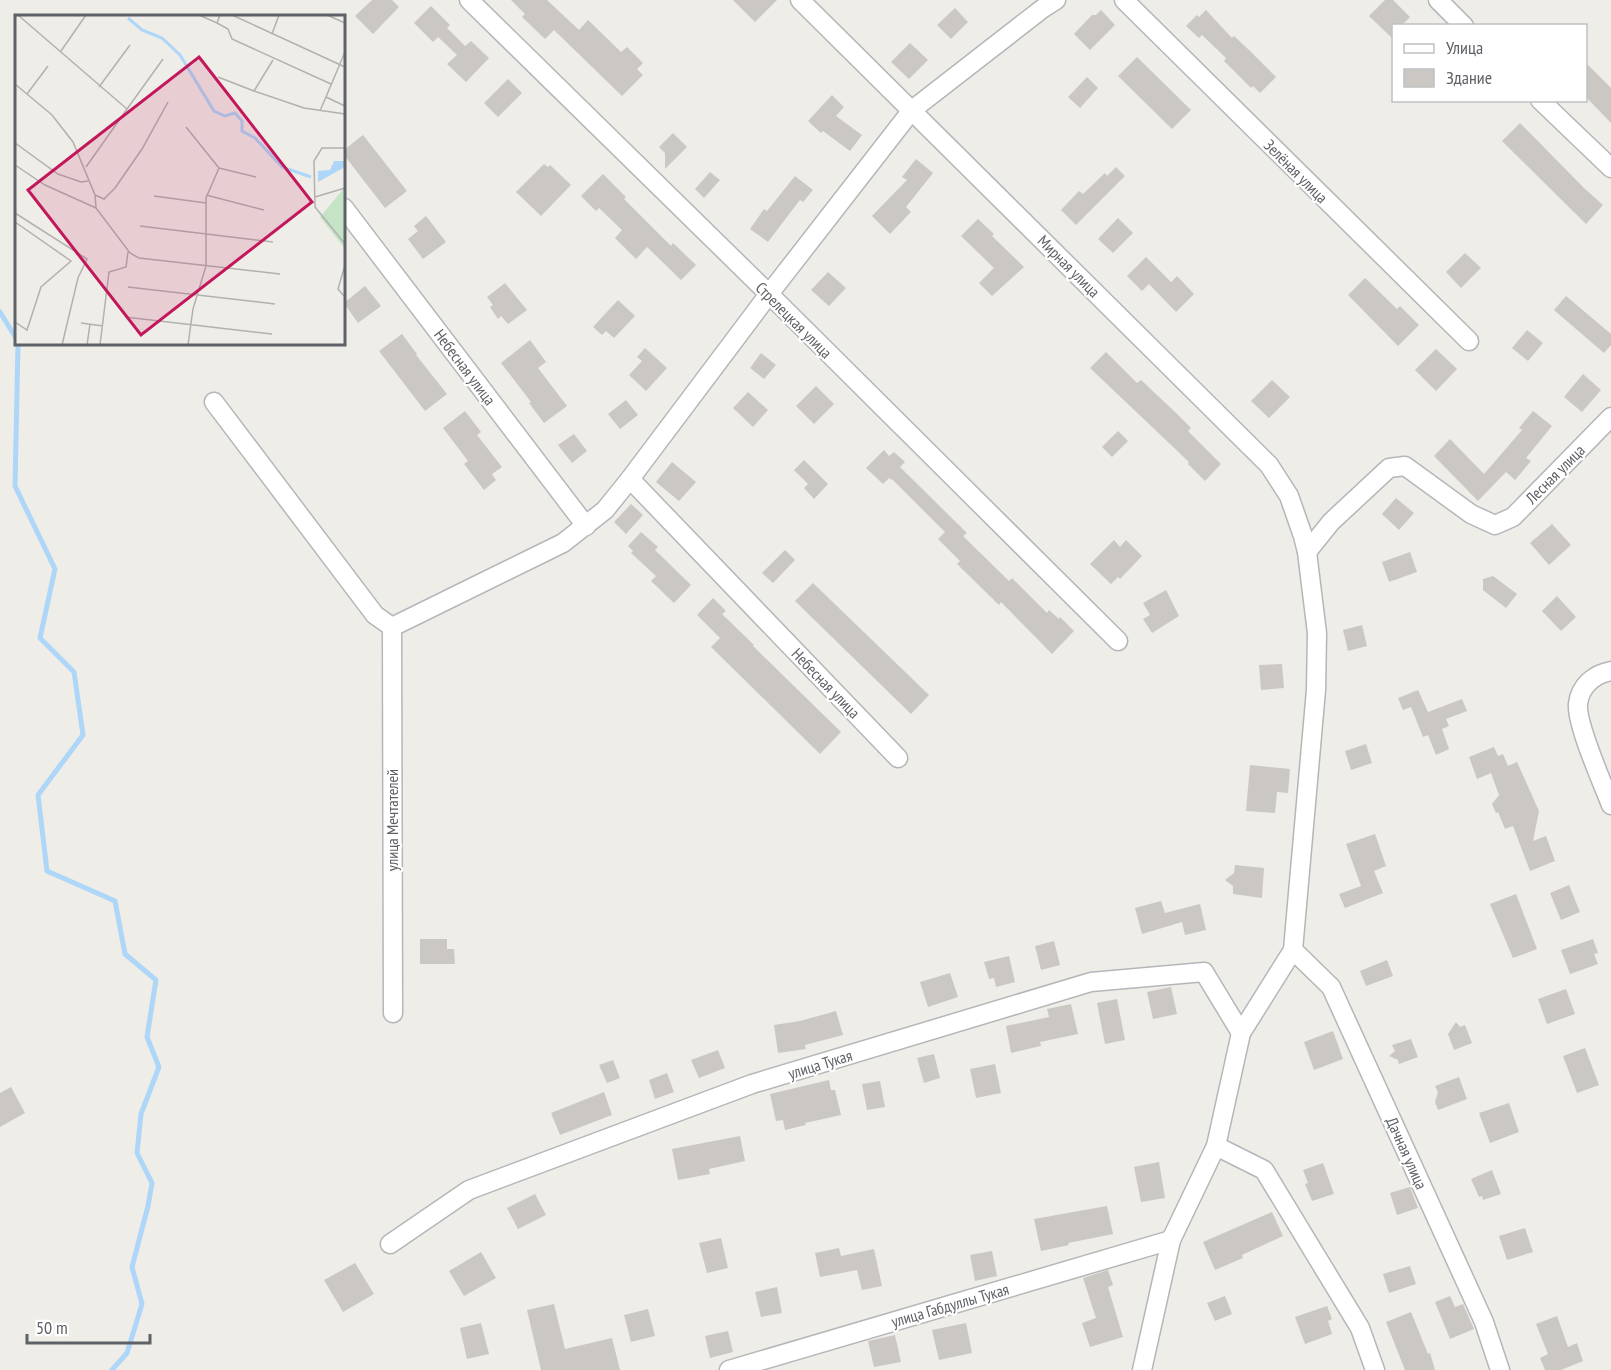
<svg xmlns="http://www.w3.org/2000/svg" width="1611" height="1370" font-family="'PT Sans Narrow',sans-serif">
	<rect width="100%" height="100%" fill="#efede7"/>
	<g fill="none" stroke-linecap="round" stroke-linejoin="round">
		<g stroke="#add6f8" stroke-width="5">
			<path d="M0,312L16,338"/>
			<path d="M18,344L15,486L55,569L40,638L74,672L83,735L38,795L47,871L115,901L125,954L156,980L147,1037L159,1067L141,1114L137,1153L152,1183L148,1206L132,1267L142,1304L127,1353L112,1370"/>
		</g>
	</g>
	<g fill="#cbc8c4">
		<path d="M372,0H392L399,7L373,34L355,16Z"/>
		<path d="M511,0H547L579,30L588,20L621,52L627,47L643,63L637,69L643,75L622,96L554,30L545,39L522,17L525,14Z"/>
		<path d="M733,0H777L755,22Z"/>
		<path d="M1385,0H1393L1410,17L1401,26H1394V40L1369,16Z"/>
		<path d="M431,6L450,25L447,28L465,46L471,41L489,58L466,82L447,64L457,55L438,37L433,42L414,23Z"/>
		<path d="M955,8L968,22L951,39L937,25Z"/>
		<path d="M1101,10L1115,25L1090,50L1074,34L1092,15H1096Z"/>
		<path d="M1206,10L1232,38L1234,36L1248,49L1276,77L1260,93L1253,86L1251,88L1224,61L1226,58L1202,35L1199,38L1186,26L1197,15L1199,17Z"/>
		<path d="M910,43L928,60L909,79L891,62Z"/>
		<path d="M1137,57L1191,110L1172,129L1118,76Z"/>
		<path d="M1586,63L1611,88V123L1586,97Z"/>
		<path d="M1087,77L1098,88L1080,108L1068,97Z"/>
		<path d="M508,79L522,93L498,117L484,103Z"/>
		<path d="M832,95L844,107L836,116L862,135L850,151L823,131L821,133L808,121Z"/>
		<path d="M1520,123L1584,188L1603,205L1586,224L1502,141Z"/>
		<path d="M673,133L687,147L665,169V153L659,147Z"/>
		<path d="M363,135L407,191L385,208L344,155V150Z"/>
		<path d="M916,159L933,173L906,207L911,212L890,234L872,216L907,180L902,177Z"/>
		<path d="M544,164L548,167L550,165L571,185L541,216L516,192Z"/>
		<path d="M1116,167L1125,176L1076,225L1061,210L1079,191L1083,194L1105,173L1107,176Z"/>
		<path d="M710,172L720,180L704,198L695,189Z"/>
		<path d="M603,174L626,197L624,199L671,246L673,243L696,265L681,280L647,247L636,259L615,238L622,230L599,208L596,211L581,196Z"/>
		<path d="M795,176L813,190L803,202L800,200L793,209L768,242L750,229L764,209L767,211Z"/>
		<path d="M426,216L446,242L423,259L408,239L418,231L414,226Z"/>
		<path d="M1118,218L1133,233L1113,253L1098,239Z"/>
		<path d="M978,219L994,234L992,236L1024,267L992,296L979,283L994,268L961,236Z"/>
		<path d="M1465,253L1481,268L1461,288L1446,272Z"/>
		<path d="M1146,257L1171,282L1177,276L1194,294L1176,312L1149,284L1142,291L1127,276Z"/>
		<path d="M828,272L846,288L829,306L811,290Z"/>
		<path d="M1365,278L1397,309L1400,306L1419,325L1398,346L1348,295Z"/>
		<path d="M505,283L527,310L508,324L501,316L498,319L490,307L493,305L487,297Z"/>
		<path d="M365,286L381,306L358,323L344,303Z"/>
		<path d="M1566,296L1611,334V345L1604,353L1554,310Z"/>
		<path d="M618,300L635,316L614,338L606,331L602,335L593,327Z"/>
		<path d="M1527,330L1543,343L1528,361L1512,348Z"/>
		<path d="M402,334L417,354L416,355L447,394L425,411L379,351Z"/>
		<path d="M530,340L546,362L538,368L567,406L544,423L529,403L531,402L501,363Z"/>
		<path d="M645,348L667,368L646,391L629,375L642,361L637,357Z"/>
		<path d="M1436,349L1457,369L1436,391L1415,370Z"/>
		<path d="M1106,352L1137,383L1141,380L1174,411L1191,428L1188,431L1221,464L1205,481L1188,464L1189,462L1090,368Z"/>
		<path d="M761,353L776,365L764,379L750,368Z"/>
		<path d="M1583,374L1601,390L1582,412L1564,397Z"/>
		<path d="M1272,380L1290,397L1269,418L1251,401Z"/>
		<path d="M816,386L834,404L814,424L796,406Z"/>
		<path d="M748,392L768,410L753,427L733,408Z"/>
		<path d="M626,400L638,415L620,429L608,414Z"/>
		<path d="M465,411L481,432L477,435L502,467L492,474L496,480L484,490L464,464L468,461L443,428Z"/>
		<path d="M1533,411L1552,426L1526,458L1531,461L1515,480L1506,472L1478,501L1434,456L1450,439L1484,474L1522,430L1519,428Z"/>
		<path d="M1118,431L1128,441L1112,457L1102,447Z"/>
		<path d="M574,434L587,451L572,463L558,445Z"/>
		<path d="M884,450L889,456L894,452L905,462L900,467L967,533L963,536L1009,581L1012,578L1047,613L1049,610L1059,619L1060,617L1074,631L1052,654L1001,602L999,605L957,564L960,561L938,539L945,532L892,479L891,480L889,478L883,484L866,468Z"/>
		<path d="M804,460L828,484L814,499L804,488L808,484L794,470Z"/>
		<path d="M672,462L696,482L679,501L656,482Z"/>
		<path d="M1396,498L1414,513L1399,530L1382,514Z"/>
		<path d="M631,504L643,515L626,534L614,522Z"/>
		<path d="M1552,524L1571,545L1549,565L1530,543Z"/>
		<path d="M641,532L658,547L655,550L691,585L674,603L651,581L656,576L631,553L633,551L628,546Z"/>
		<path d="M1114,540L1120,547L1126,540L1142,556L1120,579L1118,577L1111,584L1090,564Z"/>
		<path d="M785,550L795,560L773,583L762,573Z"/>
		<path d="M1410,552L1417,572L1389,582L1382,562Z"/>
		<path d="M1493,576L1517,594L1506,608L1483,590V579Z"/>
		<path d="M813,583L929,695L911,714L795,601Z"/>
		<path d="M1166,590L1179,616L1152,633L1143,619L1150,615L1143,603Z"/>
		<path d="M1557,596L1576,617L1561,631L1542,611Z"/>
		<path d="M713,598L726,611L722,614L754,645L753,646L841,732L820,754L711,647L720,638L697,615Z"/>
		<path d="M1362,625L1367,646L1348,651L1343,630Z"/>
		<path d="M1282,664L1284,688L1261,690L1259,665Z"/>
		<path d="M1418,690L1428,712L1462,699L1467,711L1446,719L1449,726L1442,729L1449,749L1436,755L1428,735L1423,737L1411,707L1403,710L1398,698Z"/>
		<path d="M1366,744L1372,763L1351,770L1345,751Z"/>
		<path d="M1494,747L1498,756L1503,754L1508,766L1517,762L1539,811L1533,841L1546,836L1555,861L1530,871L1513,826L1505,829L1498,812L1496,813L1492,804L1499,795L1491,773L1477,779L1469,757Z"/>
		<path d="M1250,765L1290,769L1288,793L1277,792L1275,813L1246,811Z"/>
		<path d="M1375,834L1386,866L1374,871L1383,893L1345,908L1339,894L1361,886L1346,844Z"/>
		<path d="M1235,865L1264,868L1262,898L1233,894V886L1225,880L1234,873Z"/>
		<path d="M1569,885L1580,912L1561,920L1550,893Z"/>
		<path d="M1516,894L1537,949L1513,958L1490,904Z"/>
		<path d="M1161,901L1165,913L1200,904L1206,930L1185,935L1182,922L1142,934L1135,908Z"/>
		<path d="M420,939H447V949H454L455,964H420Z"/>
		<path d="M1593,939L1598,953L1594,954L1598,964L1570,974L1561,950Z"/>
		<path d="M1054,941L1060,965L1041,970L1035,946Z"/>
		<path d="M1009,956L1015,982L996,987L994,978L989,979L984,962Z"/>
		<path d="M1387,960L1393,976L1366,986L1360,971Z"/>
		<path d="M950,973L958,997L928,1007L920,982Z"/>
		<path d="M1171,987L1177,1014L1153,1019L1147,992Z"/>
		<path d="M1566,989L1575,1014L1547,1024L1538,999Z"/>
		<path d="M1117,999L1125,1040L1105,1044L1097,1003Z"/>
		<path d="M1071,1004L1078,1034L1040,1042L1041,1046L1011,1053L1006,1026L1049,1017L1047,1009Z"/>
		<path d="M836,1011L843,1035L805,1045L806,1049L778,1053L774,1025L800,1021Z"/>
		<path d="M1456,1022L1460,1027L1465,1025L1472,1043L1454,1050L1448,1034Z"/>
		<path d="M1333,1031L1343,1059L1314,1070L1304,1042Z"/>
		<path d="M1411,1039L1418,1057L1399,1064L1398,1060L1389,1056L1395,1051L1392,1045Z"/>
		<path d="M1585,1048L1599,1085L1577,1093L1563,1056Z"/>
		<path d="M718,1050L725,1068L699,1078L691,1060Z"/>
		<path d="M934,1054L940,1078L924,1083L917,1058Z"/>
		<path d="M613,1060L620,1078L607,1083L599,1065Z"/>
		<path d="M995,1064L1001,1093L976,1098L970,1069Z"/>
		<path d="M667,1073L674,1092L655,1099L649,1080Z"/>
		<path d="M1459,1077L1467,1099L1438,1110L1435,1102L1438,1092L1435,1086Z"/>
		<path d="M829,1080L831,1090H835L841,1115L805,1123L806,1125L785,1130L783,1120L776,1121L770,1094Z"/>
		<path d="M880,1081L885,1107L867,1110L862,1084Z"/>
		<path d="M11,1087L25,1113L0,1127V1093Z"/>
		<path d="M604,1092L612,1115L560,1135L551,1113Z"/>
		<path d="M1509,1103L1519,1132L1490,1143L1479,1113Z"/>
		<path d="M740,1136L745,1161L709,1169L710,1174L678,1180L672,1149Z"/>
		<path d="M1159,1162L1165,1198L1141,1202L1134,1167Z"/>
		<path d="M1323,1163L1334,1194L1312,1201L1305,1184L1308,1183L1303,1170Z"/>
		<path d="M1492,1170L1501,1194L1483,1200L1482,1196L1479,1197L1471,1179Z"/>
		<path d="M1410,1187L1418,1208L1397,1215L1390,1193Z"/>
		<path d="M535,1194L546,1215L518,1229L507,1208Z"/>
		<path d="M1107,1206L1113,1234L1068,1243L1069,1245L1041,1251L1034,1219Z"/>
		<path d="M1272,1212L1283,1236L1242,1255L1243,1258L1215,1270L1203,1242Z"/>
		<path d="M1525,1228L1533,1252L1507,1260L1499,1236Z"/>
		<path d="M721,1238L728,1268L707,1273L699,1243Z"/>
		<path d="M839,1248L841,1256L874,1249L882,1286L862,1290L857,1270L820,1277L815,1253Z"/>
		<path d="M992,1251L997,1276L975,1281L970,1255Z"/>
		<path d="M481,1252L496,1278L464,1296L449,1271Z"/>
		<path d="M355,1263L374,1294L343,1312L324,1280Z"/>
		<path d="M1410,1266L1416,1284L1389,1293L1383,1274Z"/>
		<path d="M1108,1270L1113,1285L1108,1287L1123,1337L1090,1347L1082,1323L1096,1318L1083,1278Z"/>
		<path d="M777,1287L782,1313L761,1317L755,1292Z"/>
		<path d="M1225,1296L1232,1314L1215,1321L1207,1303Z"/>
		<path d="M1450,1296L1455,1307L1463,1304L1474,1329L1450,1339L1435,1302Z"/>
		<path d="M554,1304L565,1349L612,1338L620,1370H541L527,1310Z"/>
		<path d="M1327,1306L1332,1319L1328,1321L1332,1334L1305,1344L1295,1317Z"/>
		<path d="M648,1309L655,1336L631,1342L624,1315Z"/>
		<path d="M1411,1312L1428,1354L1430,1353L1435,1370H1405L1386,1322Z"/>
		<path d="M1557,1316L1568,1347L1577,1343L1583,1361L1561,1370H1545L1540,1358L1548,1354L1536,1324Z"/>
		<path d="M481,1323L489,1354L467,1359L460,1328Z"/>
		<path d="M966,1323L972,1353L939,1360L932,1330Z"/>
		<path d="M728,1331L733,1352L710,1358L705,1336Z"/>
		<path d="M895,1335L901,1362L874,1367L868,1341Z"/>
	</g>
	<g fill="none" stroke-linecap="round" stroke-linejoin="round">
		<defs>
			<g id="street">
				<path d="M469,0L769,294L1118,641"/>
				<path d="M800,0L1269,465L1289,496L1303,536L1307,552L1317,633L1316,690L1293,950L1241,1033L1216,1146L1171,1240L1142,1370"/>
				<path d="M1124,0L1469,341"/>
				<path d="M1438,0L1464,26"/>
				<path d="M1540,100L1611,168"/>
				<path d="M344,208L586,526"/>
				<path d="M214,402L375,615L392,627"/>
				<path d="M630,479L898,758"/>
				<path d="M1307,552L1331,522L1389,468L1405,466L1471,514L1495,525L1513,517L1611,417"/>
				<path d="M392,627L563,543L605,510L630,479L769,294L912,110L1042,9L1056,0"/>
				<path d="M392,627L393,1013"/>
				<path d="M1611,671C1594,674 1580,686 1578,704C1576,724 1603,784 1611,805"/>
				<path d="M1293,950L1331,987L1484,1322L1500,1370"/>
				<path d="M1216,1146L1264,1170L1360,1328L1375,1370"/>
				<path d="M390,1244L469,1190L752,1084L1091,982L1204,972L1241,1033"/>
				<path d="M729,1370L1171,1240"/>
			</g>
		</defs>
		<use href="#street" stroke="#b4b6ba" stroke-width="21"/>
		<use href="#street" stroke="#fff" stroke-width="18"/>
	</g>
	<g text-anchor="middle" stroke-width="4.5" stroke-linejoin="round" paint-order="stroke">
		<g font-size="16" fill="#5e6166" stroke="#fff">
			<text transform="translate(1296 171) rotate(45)" y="6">Зелёная улица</text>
			<text transform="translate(1069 266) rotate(45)" y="6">Мирная улица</text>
			<text transform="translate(794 320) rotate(45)" y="6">Стрелецкая улица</text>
			<text transform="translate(465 367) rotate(53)" y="6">Небесная улица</text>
			<text transform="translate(1555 474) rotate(-45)" y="6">Лесная улица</text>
			<text transform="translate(826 683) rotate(46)" y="6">Небесная улица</text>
			<text transform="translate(392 820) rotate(-90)" y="6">улица Мечтателей</text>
			<text transform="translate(820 1064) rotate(-17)" y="6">улица Тукая</text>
			<text transform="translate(1407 1153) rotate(66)" y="6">Дачная улица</text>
			<text transform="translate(950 1305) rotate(-16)" y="6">улица Габдуллы Тукая</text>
		</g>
	</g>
	<g transform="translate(15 15)">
		<rect width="330" height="330" fill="#efede7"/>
		<path d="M330,172V234L305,202Z" fill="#c5e4c6"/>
		<path d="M319,146H330V152L303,167V156L315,155Z" fill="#add6f8"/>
		<path fill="none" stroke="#add6f8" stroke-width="3" d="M113,3L127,15L147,23L165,40L199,96L210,101L220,98L227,106V116L240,123L267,152L296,162"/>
		<path fill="none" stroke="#b1b1af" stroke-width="1.5" d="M3,0L112,94L71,152M184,0L202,8L205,0M217,0L330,52M312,0L330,8M202,8L213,14L217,24L316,69M257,19L264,0M46,36L71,0M203,62L239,76L258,45M0,69L37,100L58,127L80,180L81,193L115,238L124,243L265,259M84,72L115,30M239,76L289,93L330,99M12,79L33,51M311,82L330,91M112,94L148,44M305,96L330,37M171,112L204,153M0,128L43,159L66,167L73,166M330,133H307L299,146L300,192L330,229M0,150L30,170L81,193M204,153L241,162M80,180L89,184L100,173L127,134L153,87M191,180L249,195M139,181L191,188M300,182L330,173M0,198L72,244L63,263L47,330M0,207L56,246L26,272L12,315L0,307M125,211L258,227M330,250L323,274L330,282M113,272L260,289M110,302L257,319M66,308L88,311M72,330L75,309M85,330L94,257L111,252L113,237M173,330L178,294L191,251V183L204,153"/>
		<path fill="#c2185b" fill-opacity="0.15" stroke="#c2185b" stroke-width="3" d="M184,42L297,187L126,320L13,175Z"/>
		<rect width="330" height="330" fill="none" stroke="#5e6166" stroke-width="3"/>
	</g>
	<rect x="1392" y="24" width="195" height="78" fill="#ffffff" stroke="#bfc0c2" stroke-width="1.5"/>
	<rect x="1404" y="44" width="30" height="9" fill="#ffffff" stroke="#bfc0c2" stroke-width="1.5"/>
	<text x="1446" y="54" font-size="18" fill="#5e6166">Улица</text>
	<rect x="1404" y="69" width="30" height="18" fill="#cbc8c4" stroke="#bfc0c2" stroke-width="1.5"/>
	<text x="1446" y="84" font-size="18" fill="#5e6166">Здание</text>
	<path d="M27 1334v9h123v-9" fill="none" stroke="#5e6166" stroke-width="3"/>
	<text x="36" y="1334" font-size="18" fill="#5e6166" stroke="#ffffff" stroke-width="4.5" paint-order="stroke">50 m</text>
</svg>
